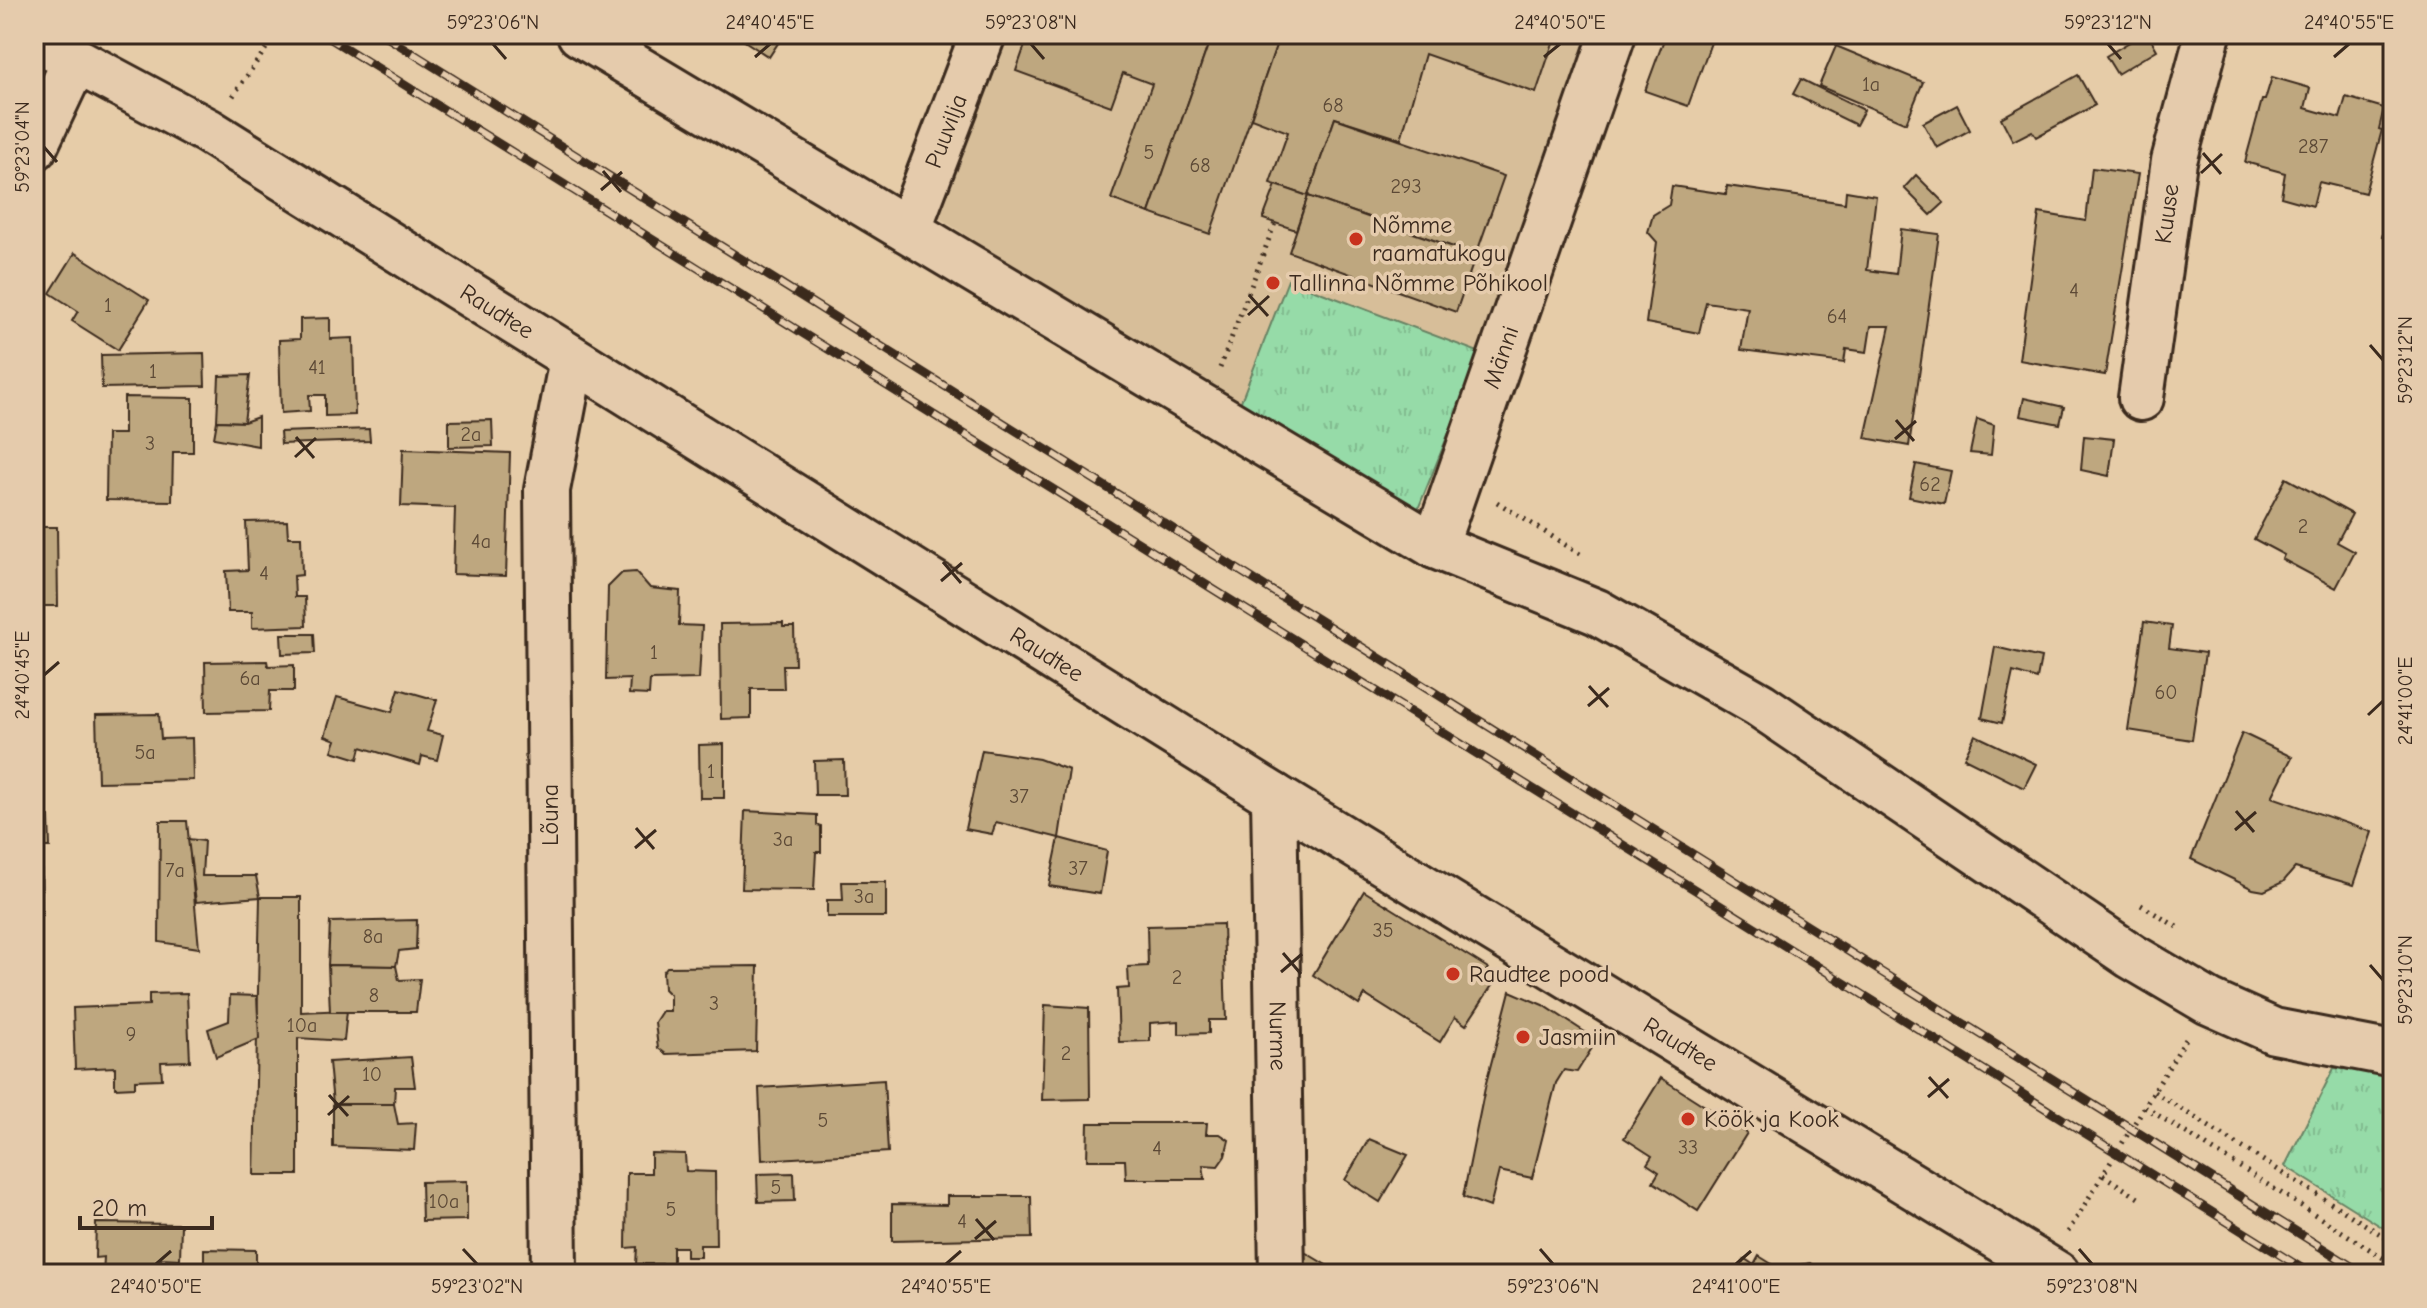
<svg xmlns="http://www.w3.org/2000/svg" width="2427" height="1308" font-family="'Comic Neue',sans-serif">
	<defs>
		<pattern id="park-tufts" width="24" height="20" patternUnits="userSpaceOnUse" patternTransform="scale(2)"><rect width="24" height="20" fill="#96dba8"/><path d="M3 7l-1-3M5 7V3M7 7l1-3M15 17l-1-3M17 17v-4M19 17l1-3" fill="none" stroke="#82bc90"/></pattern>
	</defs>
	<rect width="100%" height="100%" fill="#e6cca8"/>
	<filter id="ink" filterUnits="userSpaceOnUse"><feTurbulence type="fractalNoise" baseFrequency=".0125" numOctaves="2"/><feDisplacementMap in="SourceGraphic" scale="16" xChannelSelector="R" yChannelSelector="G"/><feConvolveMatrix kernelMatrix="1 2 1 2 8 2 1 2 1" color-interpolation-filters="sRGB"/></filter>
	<g filter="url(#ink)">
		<path fill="#d7be99" d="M994,34H1592L1481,353L1238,409L930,212Z"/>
		<g fill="url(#park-tufts)" stroke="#688263" stroke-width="2">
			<path d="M1288,280L1481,353L1416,514L1238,409Z"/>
			<path d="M2334,1068L2393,1074V1234L2285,1166Z"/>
		</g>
		<g fill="#bea77f" stroke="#3b2a1e" stroke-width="2">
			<path d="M742,34H784L769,57L740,38Z"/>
			<path d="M1029,34H1212L1149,213L1111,199L1152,84L1123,73L1111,106L1016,71Z"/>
			<path d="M1212,34L1280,35L1210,234L1149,213Z"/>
			<path d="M1280,34H1556L1536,93L1425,54L1401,139L1335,118L1308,196L1270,183L1288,132L1251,118Z"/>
			<path d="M1666,34H1714L1688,106L1645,91Z"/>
			<path d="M2143,34H2148L2157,50L2117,74L2106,56Z"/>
			<path d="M1836,46L1923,82L1906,123L1819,86Z"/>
			<path d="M2078,75L2095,105L2036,137L2032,131L2013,141L2001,118Z"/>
			<path d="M2272,77L2310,88L2305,108L2340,118L2346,97L2384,108L2379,129L2382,130L2365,193L2319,182L2313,206L2281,197L2285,173L2245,162L2262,100H2265Z"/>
			<path d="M1801,79L1864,110L1856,125L1793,94Z"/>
			<path d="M1957,105L1970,130L1937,148L1923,123Z"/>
			<path d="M1335,118L1504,176L1476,255L1308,196Z"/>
			<path d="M2092,168L2138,174L2105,375L2019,360L2039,213L2086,221Z"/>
			<path d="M1916,175L1944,203L1931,215L1904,188Z"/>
			<path d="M1276,185L1308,196L1296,230L1263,219Z"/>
			<path d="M1672,186L1726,194L1727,186L1845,203L1846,191L1876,196L1867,270L1896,274L1901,229L1939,234L1909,446L1865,438L1890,326H1871L1867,352L1846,349L1844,363L1741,350L1748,308L1706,302L1699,333L1646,323L1657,242L1648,232L1653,215L1669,205Z"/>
			<path d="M1308,196L1476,255L1456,312L1289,252Z"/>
			<path d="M2393,199V240L2382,237Z"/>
			<path d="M75,253L149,300L118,350L72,321L78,311L50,293Z"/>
			<path d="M330,318V339L353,338L355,415L325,416V395H309L310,411L281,413L279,340L300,339V319Z"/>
			<path d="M204,353L205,386L102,388L101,355Z"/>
			<path d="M250,375L244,422L217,421L219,376Z"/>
			<path d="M124,397L193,398V452H173L172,501L106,500L107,434H124Z"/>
			<path d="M2024,398L2064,407L2060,424L2020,416Z"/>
			<path d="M258,417V446L214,438L217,421L244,422Z"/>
			<path d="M1977,419L1994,425L1991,455L1970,453Z"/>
			<path d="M492,420L493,446L449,447V421Z"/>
			<path d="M369,429L370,441L281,444L280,432Z"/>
			<path d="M2084,436L2114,439L2109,476L2081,470Z"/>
			<path d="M403,449L510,453L506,576L453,574L455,508L401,506Z"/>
			<path d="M1916,464L1951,471L1944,504L1909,497Z"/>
			<path d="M2286,478L2352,514L2337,542L2355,552L2336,588L2282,559L2284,555L2254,539Z"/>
			<path d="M287,521L288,537H301L302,575L294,576L295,597H305L306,626L252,628V612H228L226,571L248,570L246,522Z"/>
			<path d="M34,527H57L58,606H34Z"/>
			<path d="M636,572L650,588L680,591L679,625L702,626L699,679L650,680L649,695L629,694L630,679L606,680L608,587L622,573Z"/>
			<path d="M2144,622L2172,626L2169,648L2205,653L2192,740L2128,730Z"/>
			<path d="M783,623V627H794L795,665H783L784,689H751V718L721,719L720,624Z"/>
			<path d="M281,634H314L315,653L282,654Z"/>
			<path d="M1995,647L2041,658L2037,679L2013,672L2002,723L1982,718Z"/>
			<path d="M267,661L268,666L294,665V691H270L269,711L206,712L205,662Z"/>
			<path d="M399,689L437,700L427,731L443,735L437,760L422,756L420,765L361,747L358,759L332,751L336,740L325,736L337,697L392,712Z"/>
			<path d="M159,714L161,739L192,738L193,780L98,782L96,715Z"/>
			<path d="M2242,733L2292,757L2272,797L2372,832L2354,885L2295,868L2283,882L2264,891L2253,889L2191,859Z"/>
			<path d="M1975,735L2036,764L2024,788L1964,758Z"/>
			<path d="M724,744V798H700L699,745Z"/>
			<path d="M982,750L1039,759L1069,770L1059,838L996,822L992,834L965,829Z"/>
			<path d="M844,760L845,795H815L814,761Z"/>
			<path d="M745,811L817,815V825L821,826V852H816L814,890L742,889Z"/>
			<path d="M34,816H49L50,847H41L42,915H34Z"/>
			<path d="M160,821H187L199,948L159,942Z"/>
			<path d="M1059,838L1107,851L1100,894L1049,886Z"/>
			<path d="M188,839L204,841L202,876H256L260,897L196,902Z"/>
			<path d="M842,882H886V917H827V900H843Z"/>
			<path d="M1364,891L1488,968L1482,977L1493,984L1466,1025L1455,1017L1440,1042L1365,995L1359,1005L1313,975Z"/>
			<path d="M260,897H301V1012L347,1010L344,1041L298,1038V1175H254Z"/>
			<path d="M417,920L416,949L399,951L396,966L328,965L330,922Z"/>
			<path d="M1223,924L1226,1020H1209V1033L1179,1034V1021L1150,1023V1041L1119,1042L1117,989L1129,988L1128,967L1148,966L1147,926Z"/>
			<path d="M328,965L396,966L399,980L420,979L416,1012H330Z"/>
			<path d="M758,966L756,1051L666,1054L658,1048L655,1022L662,1011H670V995L664,989L663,972L667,967Z"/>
			<path d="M1510,991L1545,1006L1597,1040L1577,1072L1564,1070L1556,1083L1532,1178L1499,1171L1490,1207L1463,1197L1486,1083Z"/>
			<path d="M187,993L190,1061L161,1062L162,1079L135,1080V1087L115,1088V1067L75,1069L73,1008L149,1005V994Z"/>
			<path d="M230,995L257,996L259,1039L216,1057L208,1029L229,1021Z"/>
			<path d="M1045,1005L1089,1008L1090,1099L1042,1100Z"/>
			<path d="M411,1057L415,1087H395L394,1104H333L329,1062Z"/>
			<path d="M1661,1078L1747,1133L1698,1211L1653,1182L1659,1172L1647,1164L1652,1156L1624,1138Z"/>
			<path d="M884,1080L888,1152L762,1160L759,1088Z"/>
			<path d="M333,1104H394L398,1124L416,1123L414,1150L333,1147Z"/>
			<path d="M1088,1123H1207L1206,1134H1220L1229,1140L1225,1156L1218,1166L1203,1165L1205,1179H1126L1125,1160H1087Z"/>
			<path d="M1369,1139L1408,1155L1380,1202L1345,1180Z"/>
			<path d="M651,1153L685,1154L686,1171L715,1172L716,1245H700V1257H686V1247H673V1264H636L637,1247L626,1248L627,1173H651Z"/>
			<path d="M794,1173L795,1201L758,1202L757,1174Z"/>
			<path d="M467,1181V1220L422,1221L421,1182Z"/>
			<path d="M947,1196H1031L1032,1238L892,1241V1204L947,1205Z"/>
			<path d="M96,1223L181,1224L180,1259L161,1258L160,1274H103L104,1257L95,1258Z"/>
			<path d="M204,1249L256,1250V1274H204Z"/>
			<path d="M1303,1251L1341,1274H1302Z"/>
			<path d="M1759,1256L1767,1261L1788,1274H1735L1745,1259L1754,1265Z"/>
			<path d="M1811,1263L1825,1274H1788L1793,1266Z"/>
		</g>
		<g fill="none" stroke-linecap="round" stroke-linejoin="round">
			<defs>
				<g id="minor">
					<path d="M580,34L1435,546L1597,612L1760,705L2131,956L2209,1002L2274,1031L2393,1054"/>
					<path id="s1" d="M34,38L208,131L1274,796L2057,1274"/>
					<path d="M34,148L75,61"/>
					<path id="s2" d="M908,230L983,34"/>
					<path id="s3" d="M2141,398L2174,161L2208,34"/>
					<path id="s4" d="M1435,546L1613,34"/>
					<path id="s5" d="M1274,796L1282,1274"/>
					<path d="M554,1274L547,490L572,359"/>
				</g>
			</defs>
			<use href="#minor" stroke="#3b2a1e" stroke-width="50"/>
			<g stroke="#3b2a1e" stroke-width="5" stroke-dasharray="2 6" stroke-linecap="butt">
				<path d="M233,96L276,34"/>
				<path d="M1220,368L1275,223"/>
				<path d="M1497,502L1580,554"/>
				<path d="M2141,905L2177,927"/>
				<path d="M2154,1092L2393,1242"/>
				<path d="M2145,1107L2393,1264"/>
				<path d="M2103,1175L2140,1199"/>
				<path d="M2068,1232L2186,1039"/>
			</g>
			<use href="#minor" stroke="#e5cbac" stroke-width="44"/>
			<defs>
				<g id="rail">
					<path d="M323,34L2311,1274"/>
					<path d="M382,34L2364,1274"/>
				</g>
			</defs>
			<use href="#rail" stroke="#3b2a1e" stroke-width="9"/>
			<use href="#rail" stroke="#e5cbac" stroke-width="6" stroke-dasharray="18" stroke-linecap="butt"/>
		</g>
	</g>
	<path fill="none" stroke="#3b2a1e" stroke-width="3" d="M493,44L506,59M1031,44L1044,59M2108,44L2121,59M755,57L770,44M1544,57L1560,44M2334,57L2349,44M44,147L57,162M2203,153L2221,174M603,171L621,192M2201,173L2222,154M601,190L622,172M1249,295L1268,316M1248,315L1269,296M2370,345L2383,360M1896,420L1914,441M296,437L314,458M1895,439L1916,421M295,457L316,438M943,562L961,583M941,581L962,563M44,675L59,662M1589,686L1608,707M1588,706L1609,688M2368,715L2383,701M2236,811L2254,832M636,828L654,849M2235,830L2256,812M635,848L656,830M1283,953L1301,974M2370,965L2383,980M1281,972L1302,954M1929,1077L1948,1098M329,1095L348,1116M1928,1097L1949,1079M328,1115L349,1096M976,1219L994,1240M975,1239L996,1221M463,1249L477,1264M1540,1249L1553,1264M2079,1249L2092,1264M156,1264L171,1251M946,1264L961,1251M1736,1264L1751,1251"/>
	<g fill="#c8321e" stroke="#e5cbac" stroke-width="3">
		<circle cx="1356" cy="239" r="8"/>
		<circle cx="1273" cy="283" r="8"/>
		<circle cx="1453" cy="974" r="8"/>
		<circle cx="1523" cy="1037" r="8"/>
		<circle cx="1688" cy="1119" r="8"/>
	</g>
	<g text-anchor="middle" stroke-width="7" stroke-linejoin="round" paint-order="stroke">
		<g font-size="20" fill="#5c4936">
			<text x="1871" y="91">1a</text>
			<text x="1333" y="112">68</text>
			<text x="2313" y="153">287</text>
			<text x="1149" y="159">5</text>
			<text x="1200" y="172">68</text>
			<text x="1406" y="193">293</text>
			<text x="2074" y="297">4</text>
			<text x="108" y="312">1</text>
			<text x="1837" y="323">64</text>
			<text x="317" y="374">41</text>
			<text x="153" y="378">1</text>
			<text x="471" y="441">2a</text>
			<text x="150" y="450">3</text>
			<text x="1930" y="491">62</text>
			<text x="2303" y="533">2</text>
			<text x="481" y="548">4a</text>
			<text x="264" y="580">4</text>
			<text x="654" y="659">1</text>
			<text x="250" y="685">6a</text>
			<text x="2166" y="699">60</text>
			<text x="145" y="759">5a</text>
			<text x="711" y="778">1</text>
			<text x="1019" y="803">37</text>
			<text x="783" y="846">3a</text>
			<text x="1078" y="875">37</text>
			<text x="175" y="877">7a</text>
			<text x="864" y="903">3a</text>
			<text x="1383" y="937">35</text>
			<text x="373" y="943">8a</text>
			<text x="1177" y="984">2</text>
			<text x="374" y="1002">8</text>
			<text x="714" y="1010">3</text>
			<text x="302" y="1032">10a</text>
			<text x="131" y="1041">9</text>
			<text x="1066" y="1060">2</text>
			<text x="372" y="1081">10</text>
			<text x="823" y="1127">5</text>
			<text x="1688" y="1154">33</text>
			<text x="1157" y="1155">4</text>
			<text x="776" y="1194">5</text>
			<text x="444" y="1208">10a</text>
			<text x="671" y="1216">5</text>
			<text x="962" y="1228">4</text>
		</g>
		<g font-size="24" fill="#3b2a1e" stroke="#e5cbac">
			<text dy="8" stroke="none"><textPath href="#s2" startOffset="106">Puuvilja</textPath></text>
			<text dy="8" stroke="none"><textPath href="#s3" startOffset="186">Kuuse</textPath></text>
			<text dy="8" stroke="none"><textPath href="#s1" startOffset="538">Raudtee</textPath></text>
			<text dy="8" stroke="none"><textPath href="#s4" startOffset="200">Männi</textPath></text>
			<text dy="8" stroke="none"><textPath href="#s1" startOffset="1186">Raudtee</textPath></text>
			<text transform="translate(550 815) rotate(-90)" y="8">Lõuna</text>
			<text dy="8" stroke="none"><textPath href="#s5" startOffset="240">Nurme</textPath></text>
			<text dy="8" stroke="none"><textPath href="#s1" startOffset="1930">Raudtee</textPath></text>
		</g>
		<g font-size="24" fill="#3b2a1e" stroke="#e5cbac" text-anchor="start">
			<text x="1372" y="233">Nõmme<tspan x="1372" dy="28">raamatukogu</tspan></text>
			<text x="1289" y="291">Tallinna Nõmme Põhikool</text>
			<text x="1469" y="982">Raudtee pood</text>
			<text x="1539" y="1045">Jasmiin</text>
			<text x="1704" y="1127">Köök ja Kook</text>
		</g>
	</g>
	<rect width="2427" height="1308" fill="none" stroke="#e5cbac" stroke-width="88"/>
	<path d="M80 1216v12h132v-12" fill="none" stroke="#3b2a1e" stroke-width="4"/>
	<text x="92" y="1216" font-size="24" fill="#3b2a1e" stroke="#e5cbac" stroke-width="6" paint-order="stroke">20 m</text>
	<rect x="44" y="44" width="2339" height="1220" fill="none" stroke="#3b2a1e" stroke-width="3"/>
	<g font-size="20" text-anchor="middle" fill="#3b2a1e">
		<text x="493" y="29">59°23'06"N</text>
		<text x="770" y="29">24°40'45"E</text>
		<text x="1031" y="29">59°23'08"N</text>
		<text x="1560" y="29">24°40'50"E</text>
		<text x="2108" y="29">59°23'12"N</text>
		<text x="2349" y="29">24°40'55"E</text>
		<text transform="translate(22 147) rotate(-90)" y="7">59°23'04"N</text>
		<text transform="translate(2405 360) rotate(-90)" y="7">59°23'12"N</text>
		<text transform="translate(22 675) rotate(-90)" y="7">24°40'45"E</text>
		<text transform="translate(2405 701) rotate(-90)" y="7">24°41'00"E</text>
		<text transform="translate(2405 980) rotate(-90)" y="7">59°23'10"N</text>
		<text x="156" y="1293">24°40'50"E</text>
		<text x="477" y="1293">59°23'02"N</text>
		<text x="946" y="1293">24°40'55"E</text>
		<text x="1553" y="1293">59°23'06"N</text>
		<text x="1736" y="1293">24°41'00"E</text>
		<text x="2092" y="1293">59°23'08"N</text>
	</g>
</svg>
